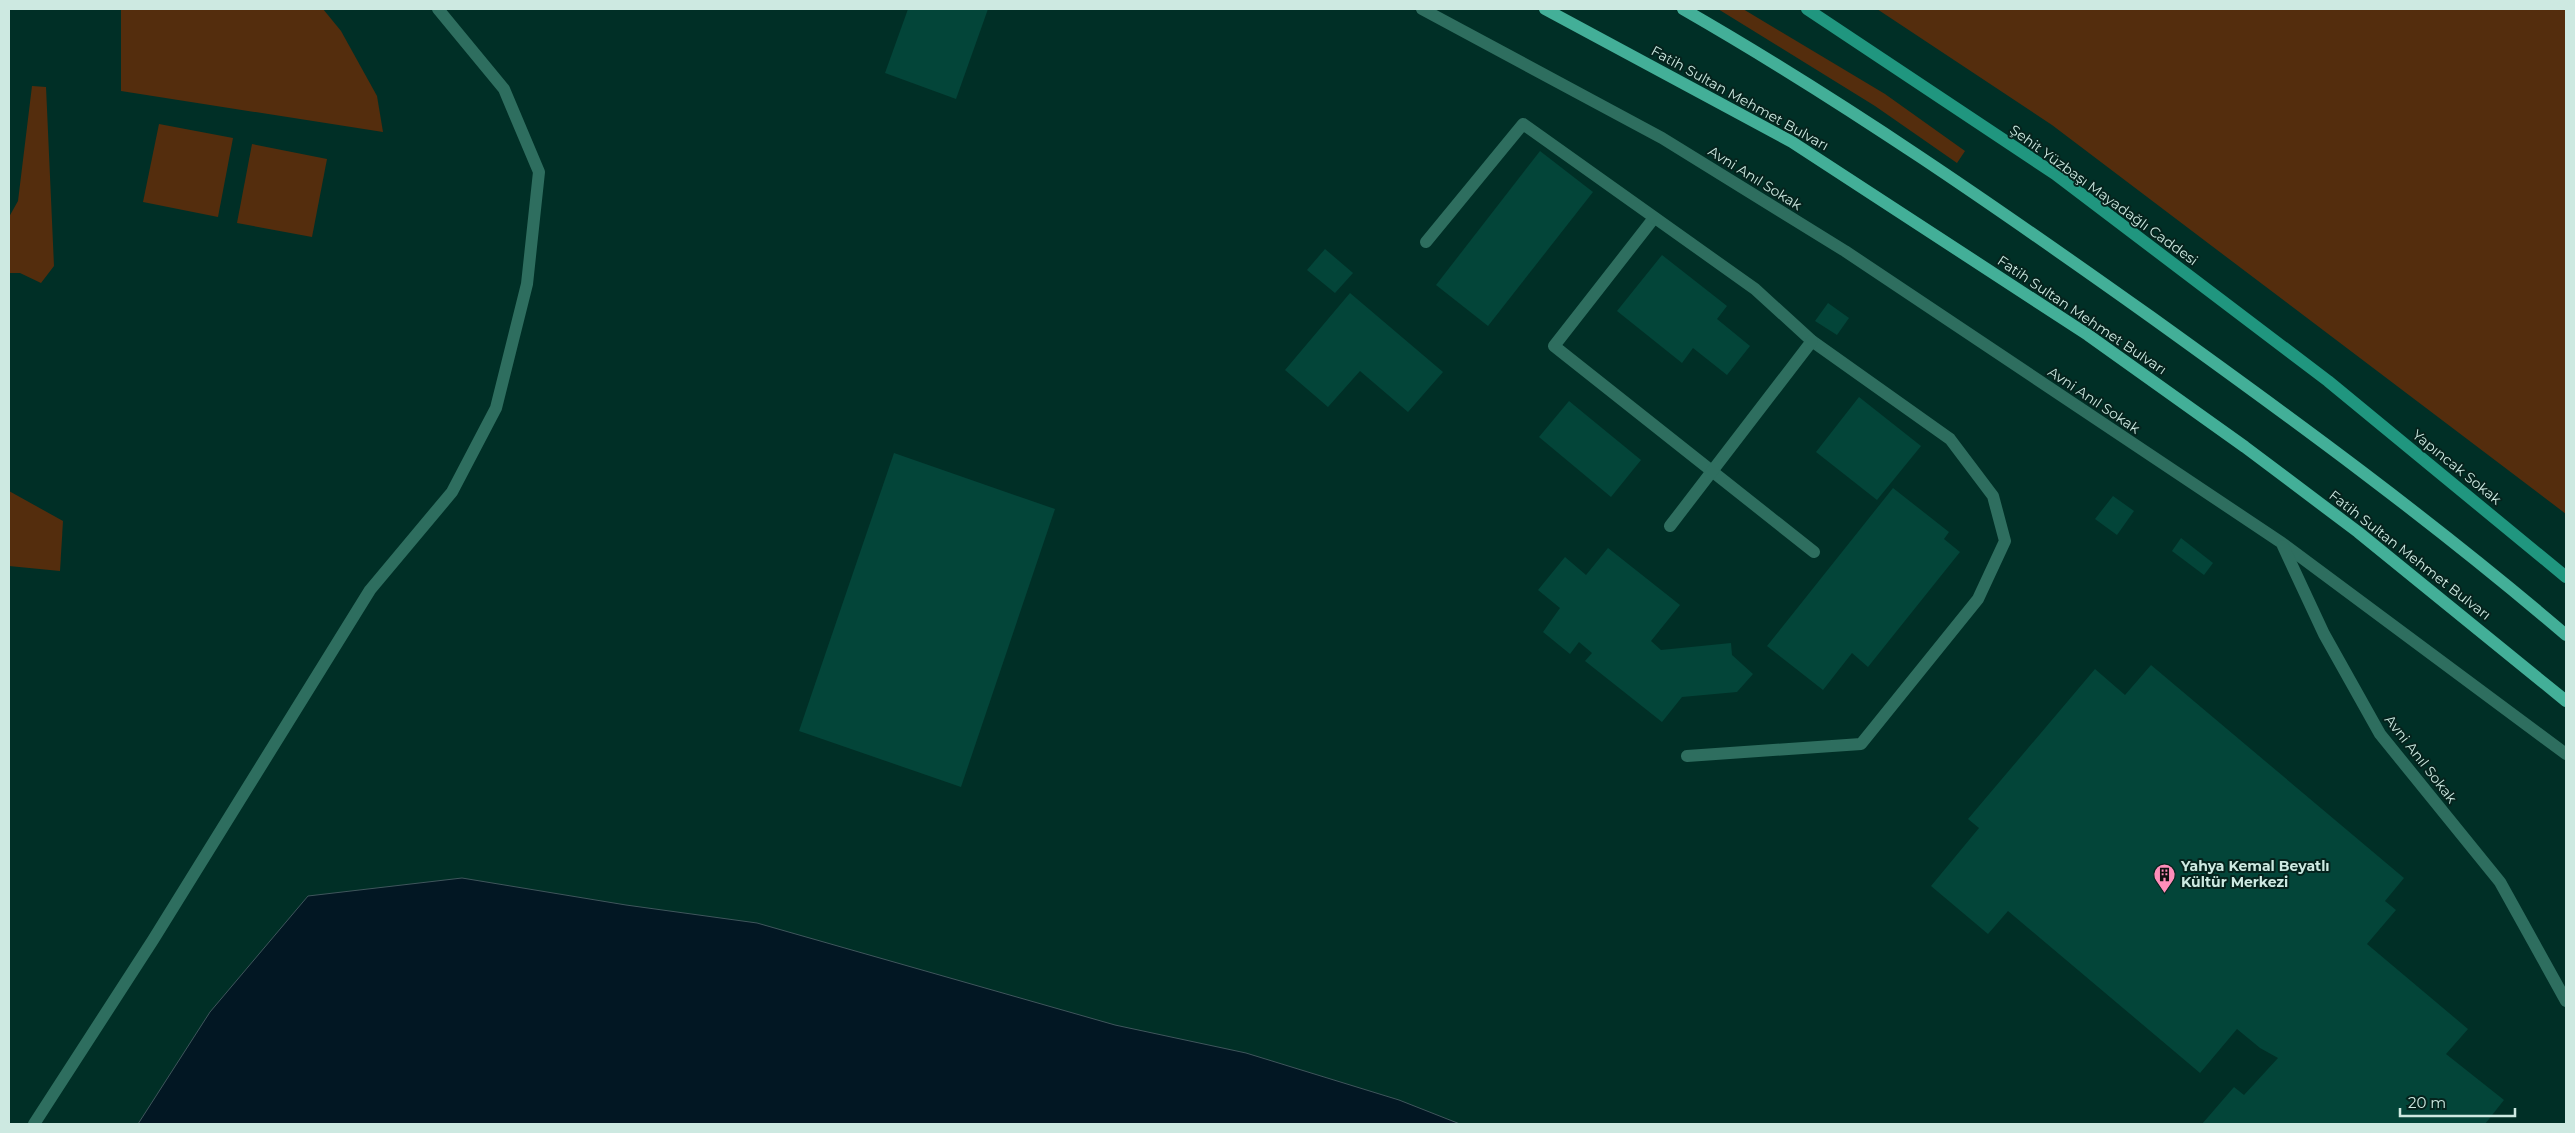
<svg xmlns="http://www.w3.org/2000/svg" width="2575" height="1133" font-family="Montserrat,sans-serif">
	<rect width="100%" height="100%" fill="#002f26"/>
	<g fill="#542d0d">
		<path d="M121,9H323L341,31L377,96L383,132L121,91Z"/>
		<path d="M1718,9H1743L1885,94L1965,151L1957,163L1875,106Z"/>
		<path d="M1877,9H2566V514L2052,125Z"/>
		<path d="M32,86L46,87L54,266L41,283L20,273H9V217L18,201Z"/>
		<path d="M159,124L233,138L218,217L143,202Z"/>
		<path d="M252,144L327,159L312,237L237,223Z"/>
		<path d="M9,491L63,521L60,571L9,566Z"/>
	</g>
	<path fill="#021723" stroke="#3f565c" d="M462,878L626,905L757,923L1115,1025L1246,1053L1399,1100L1460,1124H138L210,1012L308,896Z"/>
	<g fill="#034539">
		<path d="M908,9H988L956,99L885,73Z"/>
		<path d="M1540,151L1593,192L1488,326L1436,285Z"/>
		<path d="M1325,249L1353,273L1335,293L1307,270Z"/>
		<path d="M1662,255L1727,306L1717,319L1750,346L1727,375L1693,348L1682,363L1617,311Z"/>
		<path d="M1350,293L1443,372L1408,412L1360,371L1328,407L1285,370Z"/>
		<path d="M1828,303L1849,318L1837,335L1815,321Z"/>
		<path d="M1859,397L1921,446L1877,500L1816,452Z"/>
		<path d="M1569,401L1641,460L1611,497L1539,437Z"/>
		<path d="M894,453L1055,509L961,787L799,731Z"/>
		<path d="M1893,488L1949,532L1944,539L1960,552L1868,667L1852,653L1823,690L1767,646Z"/>
		<path d="M2113,496L2134,511L2117,535L2095,519Z"/>
		<path d="M2181,538L2213,563L2204,575L2172,551Z"/>
		<path d="M1608,548L1680,605L1651,641L1661,650L1731,643L1732,655L1753,674L1737,692L1682,697L1662,722L1585,661L1592,653L1579,642L1570,654L1543,632L1560,608L1538,590L1565,557L1586,575Z"/>
		<path d="M2151,665L2404,878L2385,901L2396,910L2367,944L2468,1029L2446,1054L2504,1100L2485,1124H2202L2234,1087L2244,1095L2278,1058L2260,1048L2237,1029L2200,1073L2008,911L1988,934L1931,886L1979,828L1968,819L2095,669L2125,695Z"/>
	</g>
	<g fill="none" stroke-linecap="round" stroke-linejoin="round">
		<g stroke="#2e6e5f" stroke-width="12">
			<path d="M1654,218L1554,346L1814,552"/>
			<path d="M1426,242L1523,124L1755,289L1812,341L1950,439L1993,496L2005,541L1978,599L1861,744L1687,756"/>
			<path d="M1670,526L1812,341"/>
			<path d="M34,1124L153,940L370,590L452,492L496,408L527,284L539,172L504,89L438,9"/>
		</g>
		<g stroke="#2e6e5f" stroke-width="12">
			<path d="M1422,9L1662,138L1845,251L2282,543L2566,754"/>
			<path d="M2283,546L2324,634L2380,734L2500,882L2566,1001"/>
		</g>
		<path stroke="#20967f" stroke-width="12" d="M1807,9L2055,174L2328,381L2566,577"/>
		<g stroke="#43af98" stroke-width="12">
			<path d="M1545,9L1792,142L2088,335L2245,447L2358,532L2566,701"/>
			<path d="M1683,9C1845,102 1999,209 2151,317C2293,419 2434,522 2566,635"/>
		</g>
	</g>
	<defs>
		<symbol id="building-pin" viewBox="-11 -11 22 30"><path d="M0 17L-7.5 6A9.5 9.5 0 1 1 7.5 6Z" fill="#ff8eba" stroke="#05231d"/><path d="M-4-6H4V6H1V3H-1V6H-4ZM-2.5-4.3h1.7v1.8h-1.7ZM.8-4.3h1.7v1.8H.8ZM-2.5-1h1.7V.8h-1.7ZM.8-1h1.7V.8H.8Z" fill="#111"/></symbol>
	</defs>
	<g fill-rule="evenodd">
		<use href="#building-pin" x="2152" y="862" width="25" height="34"/>
	</g>
	<g text-anchor="middle" stroke-width="4" stroke-linejoin="round" paint-order="stroke">
		<g font-size="14" fill="#cde9e1" stroke="#05231d">
			<text transform="translate(1740 98) rotate(29)" y="5">Fatih Sultan Mehmet Bulvarı</text>
			<text transform="translate(1755 178) rotate(32)" y="5">Avni Anıl Sokak</text>
			<text transform="translate(2104 195) rotate(36)" y="5">Şehit Yüzbaşı Mayadağlı Caddesi</text>
			<text transform="translate(2082 315) rotate(34)" y="5">Fatih Sultan Mehmet Bulvarı</text>
			<text transform="translate(2094 400) rotate(34)" y="5">Avni Anıl Sokak</text>
			<text transform="translate(2457 467) rotate(39)" y="5">Yapıncak Sokak</text>
			<text transform="translate(2410 555) rotate(38)" y="5">Fatih Sultan Mehmet Bulvarı</text>
			<text transform="translate(2421 759) rotate(52)" y="5">Avni Anıl Sokak</text>
		</g>
		<g font-size="14" font-weight="bold" fill="#cde9e1" stroke="#05231d" text-anchor="start">
			<text x="2181" y="871">Yahya Kemal Beyatlı<tspan x="2181" dy="16">Kültür Merkezi</tspan></text>
		</g>
	</g>
	<rect width="2575" height="1133" fill="none" stroke="#cde9e1" stroke-width="20"/>
	<path d="M2400 1108v8h115v-8" fill="none" stroke="#cde9e1" stroke-width="2.5"/>
	<text x="2408" y="1108" font-size="15" fill="#cde9e1" stroke="#05231d" stroke-width="4" paint-order="stroke">20 m</text>
</svg>
